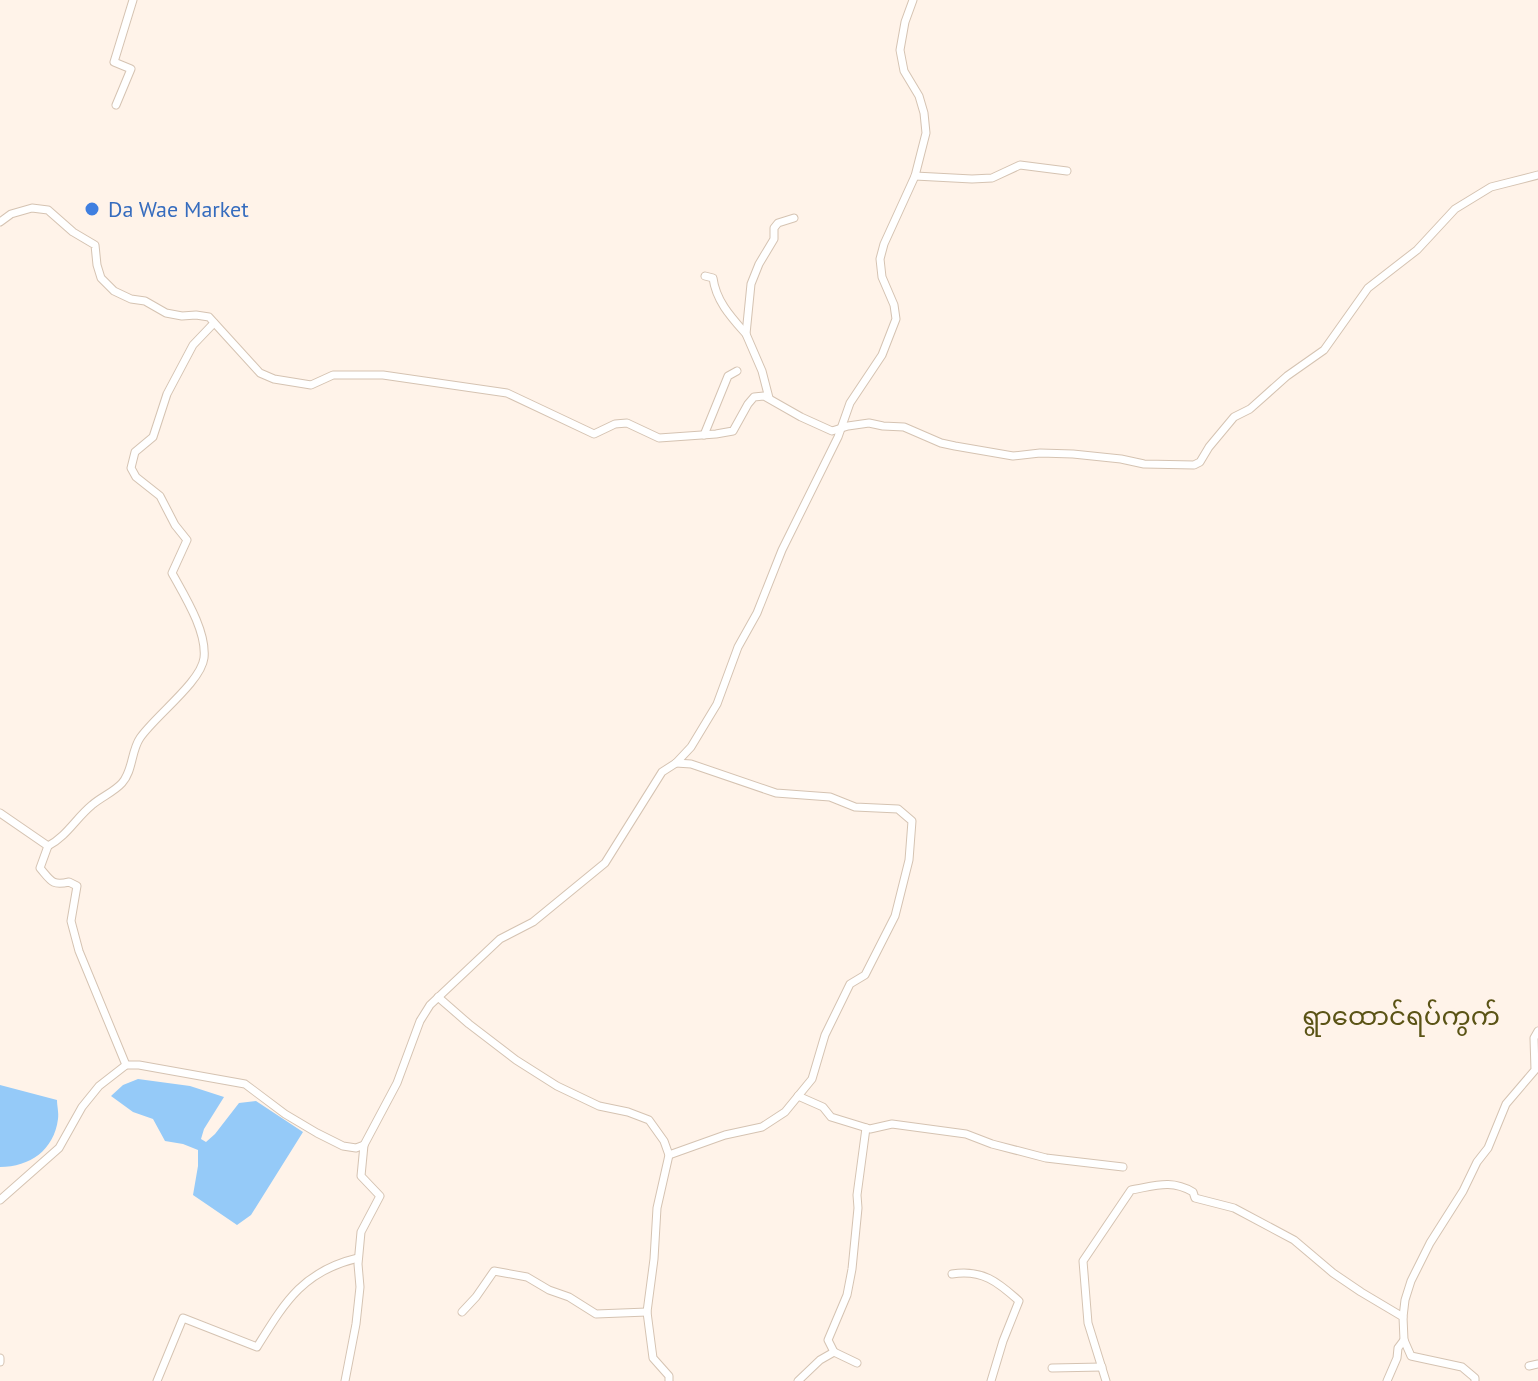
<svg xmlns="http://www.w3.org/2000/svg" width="1538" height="1381" font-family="'PT Sans','Noto Sans Myanmar',sans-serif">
	<rect width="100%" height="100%" fill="#fff3e9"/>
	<g fill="#95caf8">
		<path d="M138,1079L190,1086L224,1097L204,1129L201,1139L206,1142L215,1134L239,1103L256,1101L303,1132L251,1215L237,1225L193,1195L198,1166V1150L183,1144L165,1141L153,1119L133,1112L111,1096L123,1085Z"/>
		<path d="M0,1085L57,1100C57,1106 59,1113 58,1119C54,1150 30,1167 0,1167Z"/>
	</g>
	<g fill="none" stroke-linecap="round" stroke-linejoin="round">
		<defs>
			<g id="street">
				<path d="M116,105L131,69L114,62L133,0"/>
				<path d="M915,176L972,179L992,178L1020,165L1067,171"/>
				<path d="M0,222L11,214L32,208L48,210L73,232L95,245L97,265L101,278L114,291L131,299L145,301L166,313L182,316L196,315L209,317L260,373L274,379L311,385L333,375H383L507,393L594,434L615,424L627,423L659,438L716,434L733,431L748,404L754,397L764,396L801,417L832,431L848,426L869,423L883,426L904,427L941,443L955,446L1013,456L1040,453L1073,454L1121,459L1144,464L1194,465L1200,462L1209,447L1234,417L1250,409L1287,376L1324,350L1368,288L1417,250L1455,209L1491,187L1538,175"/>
				<path d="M705,276L713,278C716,301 731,317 746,334"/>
				<path d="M769,398L762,371L746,334L751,284L759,264L774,239V228L778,223L794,218"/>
				<path d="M704,435L728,376L737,371"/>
				<path d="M0,813L48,846L40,868C51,881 52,886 69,882L77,886L71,921L79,951L126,1065"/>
				<path d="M48,846C67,836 76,818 92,805C101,797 114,792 122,783C133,771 131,751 140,738C155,716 201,682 204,658C207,631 184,595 172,573L187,540L175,525L160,496L136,477L131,468L135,452L153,437L167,394L193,345L214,323"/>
				<path d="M438,997L469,1024L516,1060L557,1086L599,1106L628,1112L649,1120L664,1141L669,1155L657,1208L654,1259L647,1312L653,1358L669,1376V1381"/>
				<path d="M798,1096L823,1107L831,1117L870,1129L892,1124L966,1134L992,1144L1046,1158L1123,1167"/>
				<path d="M669,1155L725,1135L762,1127L785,1112L812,1079L825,1035L850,984L865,975L895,916L909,860L912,821L898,809L855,807L830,797L776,793L691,764L676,763"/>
				<path d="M0,1200L59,1148L82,1107L99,1086L126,1065H139L245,1084L285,1114L317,1133L343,1146L356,1148L364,1145L397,1083L420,1021L430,1005L500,939L533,922L605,863L662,772L676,763L691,747L717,704L738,647L757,613L782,550L838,437L850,403L882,355L896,319L894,305L882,277L880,259L884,244L915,176L926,133L924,113L919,96L904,71L900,50L905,22L913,0"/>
				<path d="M952,1274C982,1269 998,1282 1019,1301L1003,1341L991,1381"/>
				<path d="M462,1312L476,1297L494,1271L527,1277L549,1290L569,1297L596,1314L647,1312"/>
				<path d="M1403,1317L1405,1300L1411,1281L1430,1243L1463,1191L1477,1162L1488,1148L1506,1104L1535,1070L1534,1038L1538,1031"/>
				<path d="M834,1352L828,1340L847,1295L852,1269L858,1208L857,1195L866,1128"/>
				<path d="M0,1358V1362"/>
				<path d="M1529,1366L1538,1364"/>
				<path d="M1052,1368L1102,1367"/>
				<path d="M157,1381L183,1318L257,1347C285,1302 303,1271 358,1258"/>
				<path d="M345,1381L356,1324L360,1287L358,1264L361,1232L380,1196L361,1176L364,1145"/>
				<path d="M798,1381L820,1360L834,1352L857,1363"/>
				<path d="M1106,1381L1088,1323L1083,1261L1131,1190C1155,1186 1171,1179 1193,1192L1195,1198L1234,1208L1294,1240L1333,1273L1361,1292L1403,1317L1404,1340L1411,1356L1462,1367L1475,1378V1381"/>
				<path d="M1387,1381L1397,1358L1398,1348L1404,1340"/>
			</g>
		</defs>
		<use href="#street" stroke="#d5c3b2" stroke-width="9"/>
		<use href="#street" stroke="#fff" stroke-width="7"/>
	</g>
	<circle fill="#3f7fe0" stroke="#fff3e9" stroke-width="3" cx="92" cy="209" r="8"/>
	<g text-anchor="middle" stroke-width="6" stroke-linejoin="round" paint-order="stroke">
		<g font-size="22" fill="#366cbe" stroke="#fff3e9" text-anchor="start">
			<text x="108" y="217">Da Wae Market</text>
		</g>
		<g font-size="26" fill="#5a5315" stroke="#fff3e9">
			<text x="1401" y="1025">ရွာထောင်ရပ်ကွက်</text>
		</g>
	</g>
</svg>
